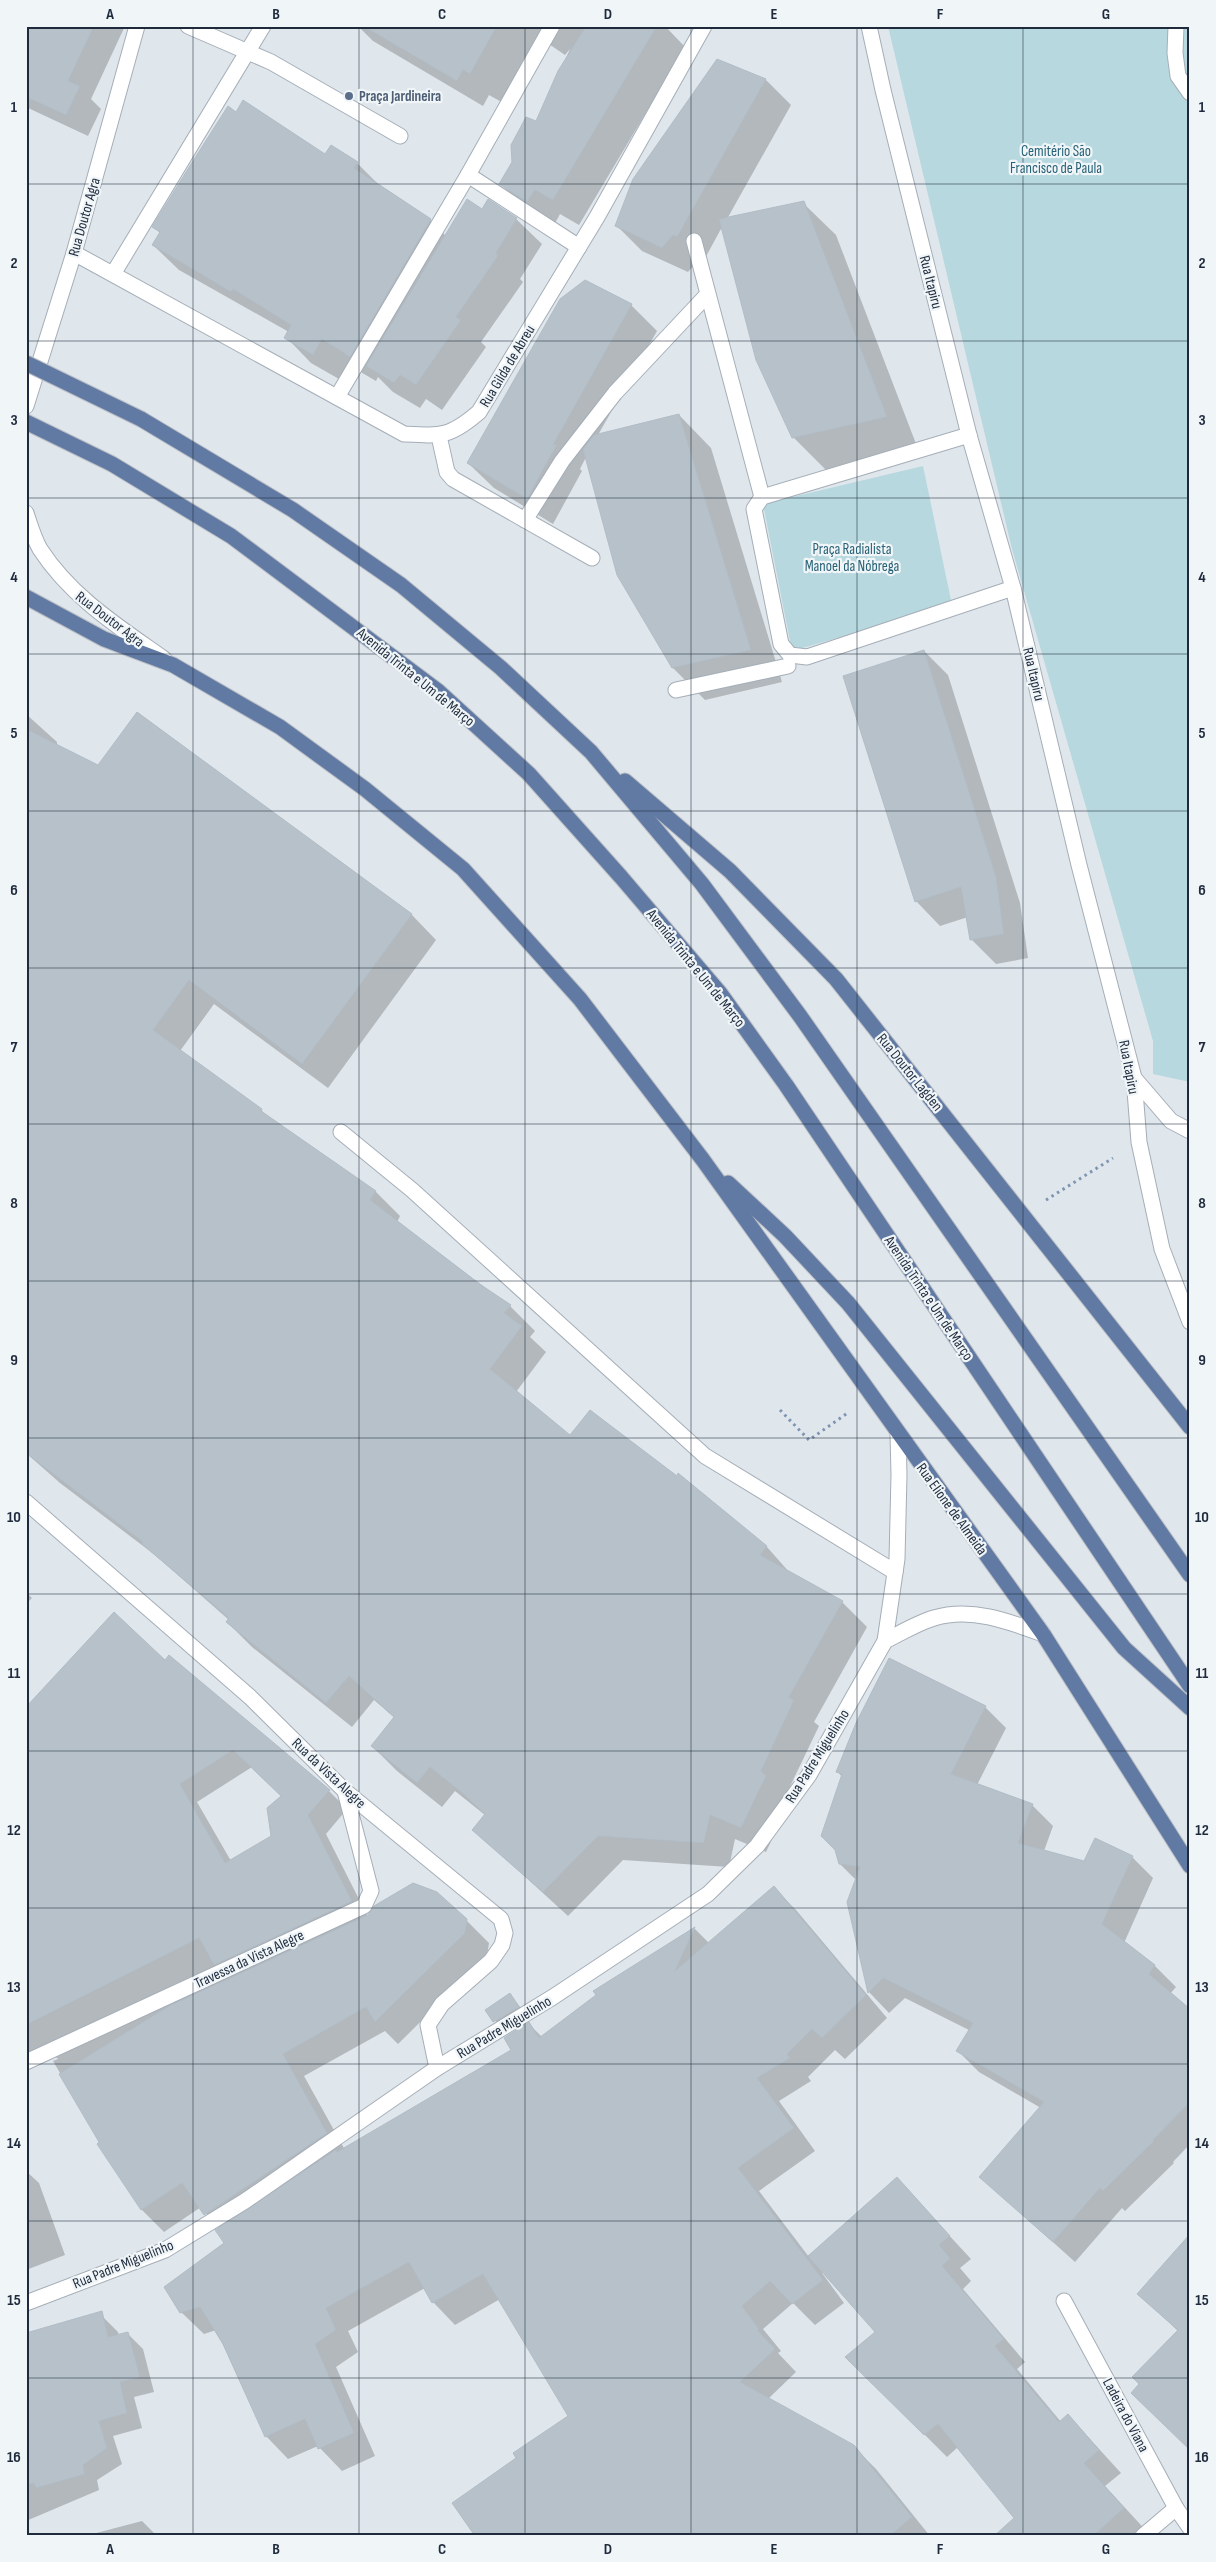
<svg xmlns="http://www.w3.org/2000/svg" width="1216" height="2562" font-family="'Sofia Sans Condensed',sans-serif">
	<rect width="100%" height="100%" fill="#dfe6ec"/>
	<g fill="#b6d8de">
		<path d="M888,26H1190V1082L1153,1074V1041L1012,549Z"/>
		<path d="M923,466L952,605L792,651L763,504Z"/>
	</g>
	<g fill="#0003" fill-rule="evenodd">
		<path d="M26,26H125L91,99L101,109L88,136L26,107Z"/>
		<path d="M358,26H665L685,47L579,225L560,214L553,227L526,209L500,183L537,123L570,49L565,55L543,40L507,105L489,95L483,106L373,41Z"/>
		<path d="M717,60L766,80L791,105L727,219L803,203L836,235L918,449L826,470L793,437L722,227L703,262L699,259L688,272L642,251L616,225Z"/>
		<path d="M236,114L325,155L331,146L357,163L382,188L430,220L446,236L483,210L489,201L516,219L542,244L520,279L523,282L481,342L486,347L442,410L426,399L420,408L393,392L378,377L376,381L347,364L339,379L311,363L286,337L289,332L179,270L153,245L160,233L154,227Z"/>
		<path d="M631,305L657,331L598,435L679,415L711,448L782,682L705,700L673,668L586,457L580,469L582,471L553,524L494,488L468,463Z"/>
		<path d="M924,651L948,675L1020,903L1028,958L996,964L972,940L968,917L940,926L916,901Z"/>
		<path d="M26,714L57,742V745L98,766L137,714L412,915L436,940L328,1088L214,1004L180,1051L261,1110L271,1120L376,1192L400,1216L397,1222L510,1306L535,1331L530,1337L546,1352L516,1392L570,1437L677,1477L679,1475L767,1547L790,1573L842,1602L867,1627L814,1722L819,1726L785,1797L790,1802L766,1852L735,1839L729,1867L623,1860L568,1916L474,1830L485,1815L455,1791L442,1807L397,1771L372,1746L395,1718L374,1700L352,1727L252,1647L227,1622L229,1620L155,1555L60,1483L26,1453Z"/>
		<path d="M26,1592L32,1598L26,1604Z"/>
		<path d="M890,1659L985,1707L1006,1728L977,1785L1032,1805L1053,1826L1044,1851L1085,1862L1132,1857L1153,1878L1124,1943L1155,1966L1176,1987L1170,1994L1190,2010V2144L1173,2162L1174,2163L1125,2211L1122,2208L1075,2262L981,2177L1041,2108L979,2072L958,2051L969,2030L905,1998L889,2013L869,1992L848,1902L856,1880L840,1864L842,1777L837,1771Z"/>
		<path d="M165,1662L329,1791L347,1809L326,1834L368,1917L466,1920L489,1943L487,1956L398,2044L385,2031L304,2076L345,2150L513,2051L529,2024L542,2037L598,1996L595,1991L695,1929L709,1943L774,1888L796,1910L887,2018L845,2059L835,2050L808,2077L811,2081L779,2101L815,2151L759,2191L809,2257L897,2179L971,2259L960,2268L971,2281L963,2289L1025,2362L1017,2369L1061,2422L1068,2415L1121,2473L1105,2486L1151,2536H996L1016,2518L958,2447L947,2457L847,2357L877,2332L824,2272L822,2273L844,2303L815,2325L793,2303L763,2329L781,2351L778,2353L796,2372L768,2399L853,2446L876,2469L930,2536H476L517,2458L570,2416L500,2299L455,2325L433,2302L425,2288L348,2331L358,2352L336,2367L375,2456L342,2471L318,2446L288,2459L266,2436L216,2330L204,2334L181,2312L226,2243L220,2229L201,2207L164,2232L142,2210L99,2144L101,2143L53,2061L58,2059L46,2047L26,2058V1708ZM252,1767L283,1797L272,1837L231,1861L197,1802Z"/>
		<path d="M510,1994L527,2016L503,2030L487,2010Z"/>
		<path d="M26,2171L39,2183L65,2255L26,2270Z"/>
		<path d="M1190,2240L1178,2331L1139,2294Z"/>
		<path d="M102,2316L118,2332L119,2336L128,2334L143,2349L154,2392L134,2397L142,2428L113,2436L122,2464L97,2480L99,2490L26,2521V2358Z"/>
		<path d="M142,2521L157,2536H85Z"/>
	</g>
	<g fill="#b7c1c9" stroke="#b1bcc6" fill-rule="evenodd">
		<path d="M26,26H94L68,81L80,86L66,115L26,97Z"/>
		<path d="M363,26H497L470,74L463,70L457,81Z"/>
		<path d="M586,26H657L553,200L535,190L527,202L499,184L512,162L511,145L526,117L536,121L558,71Z"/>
		<path d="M717,59L766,79L677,237L673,235L662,248L615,226L633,179Z"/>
		<path d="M243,100L325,154L331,145L358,162L354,168L431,219L350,357L322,339L313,355L284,338L291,325L233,289L231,292L152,245L160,232L152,227L191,164L228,106L236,112Z"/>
		<path d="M467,199L482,209L488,199L517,218L496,253L498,256L456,317L461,320L416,385L400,375L394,383L366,366Z"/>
		<path d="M804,201L887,417L792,438L756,360L719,219Z"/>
		<path d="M585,280L632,304L553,445L557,444L527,499L467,463L560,299Z"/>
		<path d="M679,414L751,650L672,668L617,575L583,449L594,435Z"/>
		<path d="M924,650L996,877L1004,934L970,940L961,887L915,902L843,676Z"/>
		<path d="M137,712L412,914L302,1064L189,980L153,1030L262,1109L261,1111L376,1191L370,1200L481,1285L511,1305L504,1313L522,1326L490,1369L570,1435L590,1410L677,1476L678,1473L767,1546L760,1555L843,1601L789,1697L794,1700L761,1771L766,1776L741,1828L710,1815L704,1843L598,1836L543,1892L472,1830L485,1814L460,1791L430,1767L417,1783L371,1746L394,1717L349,1676L326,1703L226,1622L229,1618L142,1544L143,1542L26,1453V729L98,765Z"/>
		<path d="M114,1612L165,1660L169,1655L330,1790L308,1815L352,1901L214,1965L199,1938L26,2025V1707ZM233,1750L281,1796L267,1808L271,1836L225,1863L180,1784Z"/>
		<path d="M889,1658L986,1706L951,1774L1033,1804L1018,1843L1084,1861L1095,1838L1133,1856L1102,1924L1155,1965L1149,1974L1190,2009V2102L1153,2140L1154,2141L1103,2191L1100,2188L1053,2242L979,2177L1044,2102L956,2051L973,2023L883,1978L868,1993L847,1902L860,1867L839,1864L835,1850L821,1836L842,1774L836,1772L856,1723Z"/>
		<path d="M413,1883L437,1892L467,1919L465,1933L375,2022L366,2007L283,2054L327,2133L204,2215L182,2183L141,2210L97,2144L99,2142L59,2074L169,2006L368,1915L374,1906Z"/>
		<path d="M774,1886L866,1995L822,2038L812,2029L787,2054L790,2058L757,2078L794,2128L738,2168L823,2280L792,2304L770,2281L742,2306L759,2329L757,2330L775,2349L740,2382L854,2445L912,2517L890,2536H475L452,2503L516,2458L513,2453L568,2416L483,2274L432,2303L409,2262L326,2308L336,2330L315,2344L354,2433L318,2449L305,2419L265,2437L223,2344L200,2307L180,2313L164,2287L224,2243L215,2230L336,2150L337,2152L511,2050L504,2038L529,2022L539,2038L596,1995L593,1991L695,1927L675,1971Z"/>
		<path d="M510,1993L519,2007L493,2022L485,2010Z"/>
		<path d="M897,2177L950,2236L939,2245L950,2258L942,2266L1004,2339L995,2346L1059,2422L1068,2414L1099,2450L1084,2463L1124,2508L1093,2536H994L1014,2518L938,2424L924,2435L845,2357L875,2332L808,2256Z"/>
		<path d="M1190,2234V2450L1131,2393L1139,2384L1132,2377L1178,2330L1137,2294Z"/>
		<path d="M102,2311L108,2337L128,2332L140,2377L120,2382L127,2413L99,2421L107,2448L83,2465L85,2474L36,2488L34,2483L26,2485V2333Z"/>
	</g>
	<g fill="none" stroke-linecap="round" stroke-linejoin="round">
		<defs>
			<g id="minor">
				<path d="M188,26L271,62L400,136"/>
				<path d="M869,26L883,90L969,435L1013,588L1079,865L1134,1078L1139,1142L1162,1249L1190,1322"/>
				<path d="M1176,26L1175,53L1178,76L1190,93"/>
				<path d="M468,175L579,247"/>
				<path d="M694,241L762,497"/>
				<path d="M74,253L404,434C442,436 450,437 479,412L597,217L704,26"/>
				<path d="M113,274L263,26"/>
				<path d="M337,397L468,175L552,26"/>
				<path d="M26,406L74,253L137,26"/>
				<path d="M969,435L762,497L754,509L781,644L790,655L807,657L1013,588"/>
				<path d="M439,436L447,472L453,479L592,558"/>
				<path d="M26,513C30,525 34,539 40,549C71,597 119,627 164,659"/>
				<path d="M525,520L562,461L615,393L707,295"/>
				<path d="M676,690L788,666"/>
				<path d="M1134,1078L1171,1121L1190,1131"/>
				<path d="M341,1132L412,1190L705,1456L895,1572"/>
				<path d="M26,1502L250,1697L345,1791L501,1919L505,1933L502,1945L491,1961L442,2004L428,2025L437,2068"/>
				<path d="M885,1641C901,1633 917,1623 934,1618C971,1607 1008,1621 1043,1634"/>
				<path d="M26,2062L364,1906L371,1891L345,1791"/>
				<path d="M1064,2301L1176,2508L1190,2528"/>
				<path d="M26,2303L165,2250L245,2201L437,2068L553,1997L708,1894L757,1846L809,1775L885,1641L897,1559L899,1475L898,1434"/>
				<path d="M1143,2536L1176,2508"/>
			</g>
			<g id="major">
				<path d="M141,419L293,510L401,585L501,668L591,752L702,884L800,1016L1190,1575"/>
				<path d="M26,422L112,464L231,536L438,691L529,774L621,877L720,993L786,1085L1190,1686"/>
				<path d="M26,597L104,639L173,665L280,727L365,789L463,869L580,999L703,1160L1043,1634L1190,1866"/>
				<path d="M625,781L730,871L836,979L1190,1427"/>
				<path d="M728,1183L785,1236L848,1303L1124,1648L1190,1708"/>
			</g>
		</defs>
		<use href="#minor" stroke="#a5aeb8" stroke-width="17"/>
		<use href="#major" stroke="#bcbfc5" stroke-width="17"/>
		<g stroke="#7e94b1" stroke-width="3" stroke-dasharray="2.5 4" stroke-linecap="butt">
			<path d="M1046,1200L1113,1158"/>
			<path d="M780,1410L809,1440L849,1412"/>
		</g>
		<use href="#minor" stroke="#fff" stroke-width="15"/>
		<use href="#major" stroke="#617aa4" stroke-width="15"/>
		<defs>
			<path id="major-bridge" d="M26,363L141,419"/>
		</defs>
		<use href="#major-bridge" stroke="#bcbfc5" stroke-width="17" stroke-linecap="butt"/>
		<use href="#major-bridge" stroke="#617aa4" stroke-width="15"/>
	</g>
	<path fill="none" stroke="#1f2b3d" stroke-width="1" stroke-opacity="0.55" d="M193,26V2536M359,26V2536M525,26V2536M691,26V2536M857,26V2536M1023,26V2536M26,184H1190M26,341H1190M26,498H1190M26,654H1190M26,811H1190M26,968H1190M26,1124H1190M26,1281H1190M26,1438H1190M26,1594H1190M26,1751H1190M26,1908H1190M26,2064H1190M26,2221H1190M26,2378H1190"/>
	<circle fill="#5c6f8a" stroke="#f0f5f8" stroke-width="2" cx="349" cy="96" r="5"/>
	<g text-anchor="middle" stroke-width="4.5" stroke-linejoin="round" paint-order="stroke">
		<g font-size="15" font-weight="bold" fill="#4e5e75" stroke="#f0f5f8" text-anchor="start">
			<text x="359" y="101">Praça Jardineira</text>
		</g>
		<g font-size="15" fill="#276176" stroke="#f0f5f8">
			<text x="1056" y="156">Cemitério São<tspan x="1056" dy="17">Francisco de Paula</tspan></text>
			<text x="852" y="554">Praça Radialista<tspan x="852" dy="17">Manoel da Nóbrega</tspan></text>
		</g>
		<g font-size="15" fill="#1f2b3d" stroke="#f0f5f8">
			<text transform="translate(84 217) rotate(-74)" y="5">Rua Doutor Agra</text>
			<text transform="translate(931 282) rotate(76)" y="5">Rua Itapiru</text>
			<text transform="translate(507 366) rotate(-59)" y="5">Rua Gilda de Abreu</text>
			<text transform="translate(110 619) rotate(37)" y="5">Rua Doutor Agra</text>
			<text transform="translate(1034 674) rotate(77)" y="5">Rua Itapiru</text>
			<text transform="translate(416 677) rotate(39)" y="5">Avenida Trinta e Um de Março</text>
			<text transform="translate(696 968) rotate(51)" y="5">Avenida Trinta e Um de Março</text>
			<text transform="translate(1129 1067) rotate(79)" y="5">Rua Itapiru</text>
			<text transform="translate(910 1072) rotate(51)" y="5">Rua Doutor Lagden</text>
			<text transform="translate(929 1298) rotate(56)" y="5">Avenida Trinta e Um de Março</text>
			<text transform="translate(952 1509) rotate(54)" y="5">Rua Elione de Almeida</text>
			<text transform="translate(817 1756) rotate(-58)" y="5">Rua Padre Miguelinho</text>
			<text transform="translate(329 1773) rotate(43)" y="5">Rua da Vista Alegre</text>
			<text transform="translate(249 1959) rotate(-25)" y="5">Travessa da Vista Alegre</text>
			<text transform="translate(504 2027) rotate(-31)" y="5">Rua Padre Miguelinho</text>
			<text transform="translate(123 2264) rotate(-22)" y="5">Rua Padre Miguelinho</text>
			<text transform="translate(1126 2415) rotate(62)" y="5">Ladeira do Viana</text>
		</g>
	</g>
	<rect width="1216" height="2562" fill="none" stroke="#f0f5f8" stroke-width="55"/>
	<rect x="28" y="28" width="1160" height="2506" fill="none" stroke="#1f2b3d" stroke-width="2"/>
	<g font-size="16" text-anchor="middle" font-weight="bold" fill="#1f2b3d">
		<text x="110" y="19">A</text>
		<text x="276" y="19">B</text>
		<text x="442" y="19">C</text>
		<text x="608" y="19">D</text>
		<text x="774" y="19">E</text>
		<text x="940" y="19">F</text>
		<text x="1106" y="19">G</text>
		<text x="14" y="112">1</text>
		<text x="1202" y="112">1</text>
		<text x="14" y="268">2</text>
		<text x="1202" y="268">2</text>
		<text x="14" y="425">3</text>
		<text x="1202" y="425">3</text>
		<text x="14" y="582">4</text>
		<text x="1202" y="582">4</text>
		<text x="14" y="738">5</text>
		<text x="1202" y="738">5</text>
		<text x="14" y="895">6</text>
		<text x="1202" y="895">6</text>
		<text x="14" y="1052">7</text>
		<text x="1202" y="1052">7</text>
		<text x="14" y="1208">8</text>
		<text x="1202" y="1208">8</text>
		<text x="14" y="1365">9</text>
		<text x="1202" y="1365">9</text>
		<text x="14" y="1522">10</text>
		<text x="1202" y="1522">10</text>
		<text x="14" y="1678">11</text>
		<text x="1202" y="1678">11</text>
		<text x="14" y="1835">12</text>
		<text x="1202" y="1835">12</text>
		<text x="14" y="1992">13</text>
		<text x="1202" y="1992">13</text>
		<text x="14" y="2148">14</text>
		<text x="1202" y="2148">14</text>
		<text x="14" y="2305">15</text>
		<text x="1202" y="2305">15</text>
		<text x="14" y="2462">16</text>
		<text x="1202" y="2462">16</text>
		<text x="110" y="2554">A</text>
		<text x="276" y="2554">B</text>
		<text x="442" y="2554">C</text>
		<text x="608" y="2554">D</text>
		<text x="774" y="2554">E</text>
		<text x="940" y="2554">F</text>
		<text x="1106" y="2554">G</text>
	</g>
</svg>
